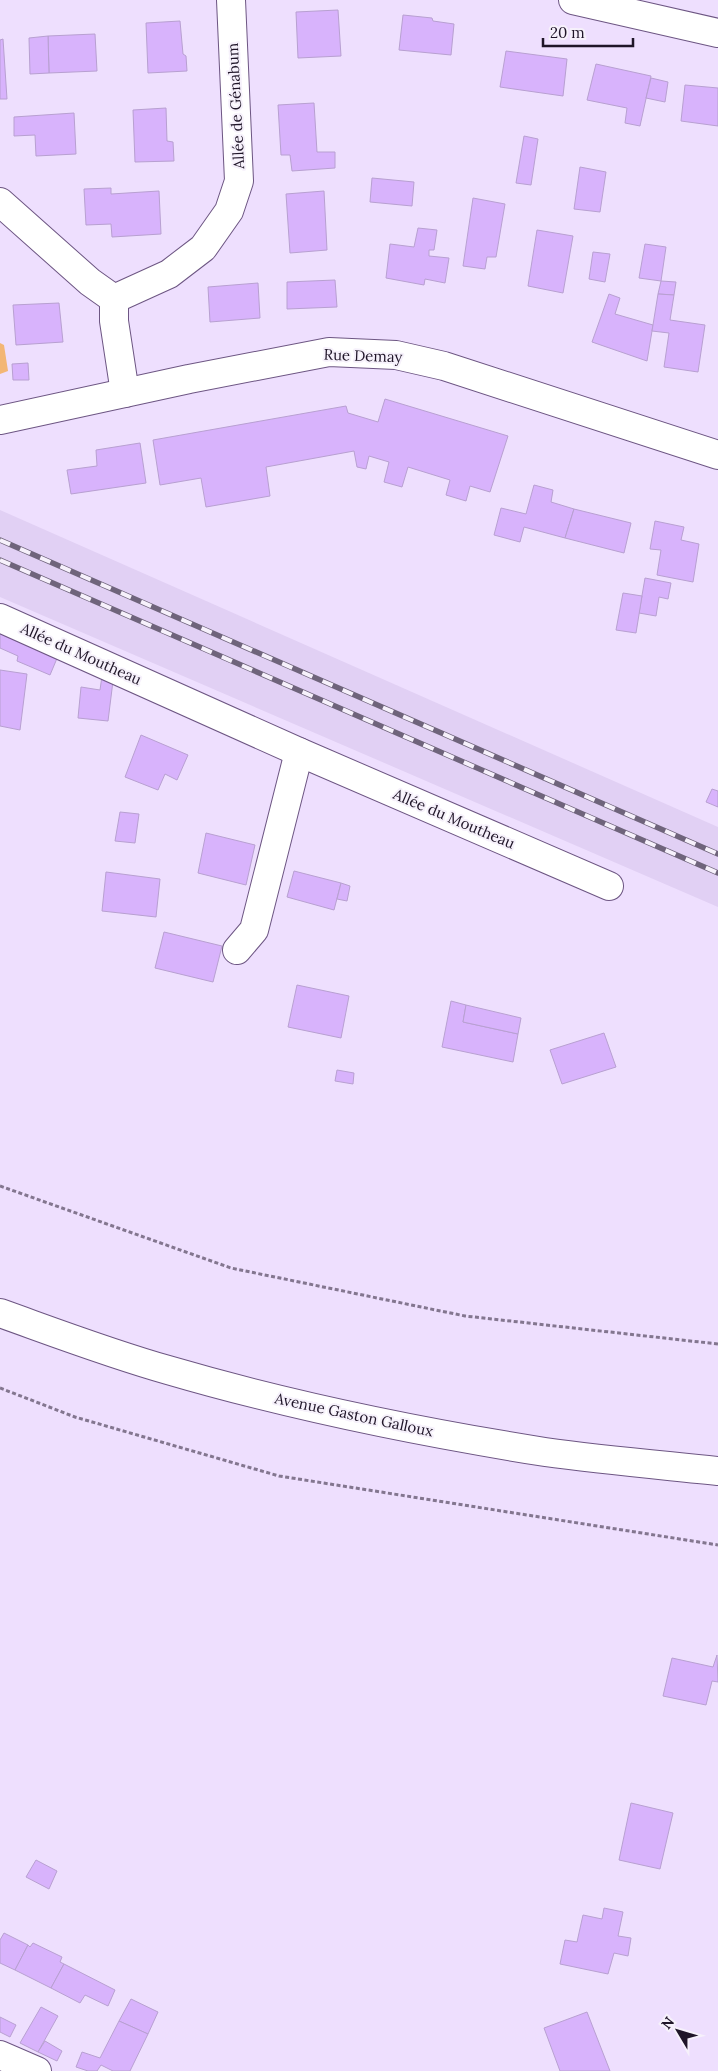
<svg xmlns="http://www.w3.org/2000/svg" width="718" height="2071" font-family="Lora,serif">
	<rect width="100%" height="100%" fill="#eedffe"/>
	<path fill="#e1d0f4" d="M0,510L718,827V907L0,597Z"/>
	<path fill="#f3b675" d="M0,343L4,345L8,371L0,374Z"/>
	<g fill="#d8b3fc" stroke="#b8a0d1">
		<path d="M338,10L341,56L298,58L296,12Z"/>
		<path d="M403,15L432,18L433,21L454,24L451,55L399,50Z"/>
		<path d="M180,21L183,54L186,56L187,71L148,73L146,23Z"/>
		<path d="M95,34L97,71L49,73L48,36Z"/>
		<path d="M48,36L49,73L30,74L29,38Z"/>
		<path d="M3,39L7,99H0V40Z"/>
		<path d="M506,51L567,59L563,96L500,87Z"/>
		<path d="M596,64L651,76L640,126L625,123L627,108L587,100Z"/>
		<path d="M651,78L668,82L665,102L646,98Z"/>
		<path d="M685,85L718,88V126L681,121Z"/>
		<path d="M314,103L317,152H335V168L292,171L290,155H281L278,105Z"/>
		<path d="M166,108L167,141L173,142L174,161L135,162L133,110Z"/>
		<path d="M74,113L76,154L36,156L35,135L14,136V117Z"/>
		<path d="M524,136L538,139L531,185L516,183Z"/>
		<path d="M580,167L606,172L600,212L574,209Z"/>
		<path d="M372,178L414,182L412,206L370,202Z"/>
		<path d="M111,188V194L159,191L161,234L112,237L111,224L86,225L84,189Z"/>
		<path d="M324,191L327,250L290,253L286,194Z"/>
		<path d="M473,198L505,204L496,257H487L485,269L463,266Z"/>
		<path d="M418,228L437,230L434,250H429V256L449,258L445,283L425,279L424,285L386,278L390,244L414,247Z"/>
		<path d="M537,230L573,236L563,293L528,286Z"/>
		<path d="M645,244L666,247L661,281L639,278Z"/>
		<path d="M593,252L610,254L605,282L589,279Z"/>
		<path d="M335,280L337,307L287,309V282Z"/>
		<path d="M661,281L676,282L674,295L658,294Z"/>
		<path d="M258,283L260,318L210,322L208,287Z"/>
		<path d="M609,294L620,298L615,314L653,325L647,361L592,342Z"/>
		<path d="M658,294L674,295L670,320L705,325L698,372L664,367L669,333L652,331Z"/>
		<path d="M59,303L63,342L16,345L13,305Z"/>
		<path d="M28,363L29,380H13L12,364Z"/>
		<path d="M385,399L508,436L490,492L470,486L466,501L446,495L450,480L408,467L402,487L384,482L389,462L369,456L366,469L357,467L354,451L266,467L270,496L206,507L201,478L160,485L153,440L346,406L348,413L378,422Z"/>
		<path d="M140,443L146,483L71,494L67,470L97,466L96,450Z"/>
		<path d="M534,485L553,490L551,502L574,509L565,538L524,527L520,542L494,535L501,508L526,514Z"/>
		<path d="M574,509L631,523L624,553L565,538Z"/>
		<path d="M655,521L684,527L681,540L699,544L693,582L657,575L661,550L650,549Z"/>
		<path d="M645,578L671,583L668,599L659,597L656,616L639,613Z"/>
		<path d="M623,593L642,596L636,633L616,630Z"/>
		<path d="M0,631L58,656L50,675L17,661L18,656L0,648Z"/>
		<path d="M0,670L27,674L20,730L0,726Z"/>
		<path d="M102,676L113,681L108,721L78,718L81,687L100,690Z"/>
		<path d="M141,735L188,755L177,780L165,774L158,790L125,777Z"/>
		<path d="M712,789L718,791V807L706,802Z"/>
		<path d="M120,812L139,814L135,843L115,841Z"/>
		<path d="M206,833L255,845L246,885L198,873Z"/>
		<path d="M294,871L341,883L334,910L287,897Z"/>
		<path d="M106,872L160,879L156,917L102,911Z"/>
		<path d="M341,883L350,886L347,901L337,899Z"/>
		<path d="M164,932L222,946L213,982L155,968Z"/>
		<path d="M297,985L349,996L341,1038L288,1027Z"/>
		<path d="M451,1001L466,1005L463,1022L518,1034L513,1062L442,1047Z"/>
		<path d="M466,1005L521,1018L518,1034L463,1022Z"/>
		<path d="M604,1033L616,1067L562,1084L550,1050Z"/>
		<path d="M337,1070L354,1073L353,1084L335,1081Z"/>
		<path d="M717,1655L718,1682L712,1681L706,1705L663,1696L672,1658L713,1667Z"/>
		<path d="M631,1803L673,1813L660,1869L619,1860Z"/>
		<path d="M36,1860L57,1871L49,1889L26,1877Z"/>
		<path d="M604,1908L623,1912L618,1936L631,1938L628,1956L614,1953L608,1974L560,1964L565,1940L577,1942L583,1915L602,1919Z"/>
		<path d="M4,1933L28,1945L15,1970L0,1963V1940Z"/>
		<path d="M33,1943L62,1957L60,1962L64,1964L51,1988L15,1970L28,1945L30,1947Z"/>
		<path d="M64,1964L115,1990L108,2006L85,1995L80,2003L51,1988Z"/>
		<path d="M131,1999L158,2012L148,2034L119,2021Z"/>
		<path d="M41,2007L58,2016L38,2052L20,2043Z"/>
		<path d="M587,2012L610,2071H560L544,2028Z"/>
		<path d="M0,2017L16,2025L10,2037L0,2032Z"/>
		<path d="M119,2021L148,2034L130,2071H113L101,2065L97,2071H88L76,2067L82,2052L100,2058Z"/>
		<path d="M45,2041L62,2051L57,2061L38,2052Z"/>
	</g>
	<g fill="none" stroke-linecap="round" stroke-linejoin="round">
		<defs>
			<g id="minor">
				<path d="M573,0L718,33"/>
				<path d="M0,202L90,282L114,299V321L125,393"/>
				<path d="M114,299L169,274L203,248L229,211L239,181L231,0"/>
				<path d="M0,420L189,379L329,352L396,355L444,366L718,455"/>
				<path d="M0,618L299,752L609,886"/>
				<path d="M237,950L254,930L299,752"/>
				<path d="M0,2055L37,2071"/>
			</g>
			<path id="major" d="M0,1313C56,1333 111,1354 168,1370C291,1406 419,1432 545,1452C602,1460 661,1465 718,1471"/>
		</defs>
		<use href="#minor" stroke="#6d5683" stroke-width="30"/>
		<use href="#major" stroke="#6d5683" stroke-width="30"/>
		<g stroke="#83768f" stroke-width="3" stroke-dasharray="4 2.5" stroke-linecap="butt">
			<path d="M0,1186L231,1268L465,1316L718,1344"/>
			<path d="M0,1388L75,1417L279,1476L718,1545"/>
		</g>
		<use href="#minor" stroke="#fff" stroke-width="28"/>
		<use href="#major" stroke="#fff" stroke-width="28"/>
		<defs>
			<g id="rail">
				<path d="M0,540L718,854"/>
				<path d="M0,560L718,873"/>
			</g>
		</defs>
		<use href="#rail" stroke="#6f647b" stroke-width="5.5"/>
		<use href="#rail" stroke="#f6f1fb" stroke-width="4" stroke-dasharray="11" stroke-linecap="butt"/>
	</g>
	<g text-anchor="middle" stroke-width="4" stroke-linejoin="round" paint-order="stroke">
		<g font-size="15" fill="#1f1528" stroke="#f6f1fb">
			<text transform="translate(236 106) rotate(-93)" y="5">Allée de Génabum</text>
			<text transform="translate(363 356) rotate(2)" y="5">Rue Demay</text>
			<text transform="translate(81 654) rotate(24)" y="5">Allée du Moutheau</text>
			<text transform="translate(454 819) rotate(23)" y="5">Allée du Moutheau</text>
			<text transform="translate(354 1415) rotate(12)" y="5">Avenue Gaston Galloux</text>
		</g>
	</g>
	<g transform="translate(678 2031) rotate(308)" stroke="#f6f1fb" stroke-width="4" paint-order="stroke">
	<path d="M0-4L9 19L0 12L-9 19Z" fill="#1f1528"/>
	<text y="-8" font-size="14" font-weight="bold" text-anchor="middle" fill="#1f1528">N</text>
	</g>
	<path d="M543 38v8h90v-8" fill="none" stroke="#1f1528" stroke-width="2.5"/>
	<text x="550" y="38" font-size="15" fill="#1f1528" stroke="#f6f1fb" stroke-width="4" paint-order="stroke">20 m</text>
</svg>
